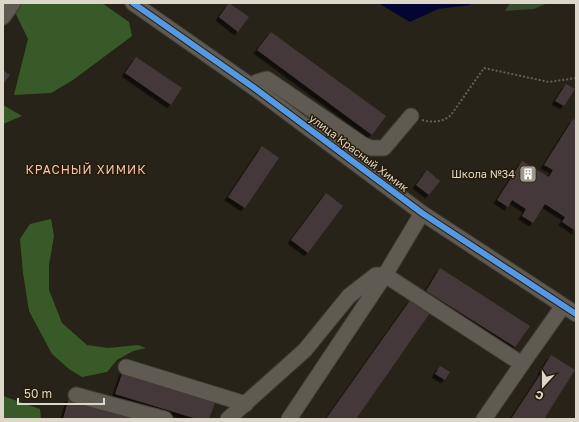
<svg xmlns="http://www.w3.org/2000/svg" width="579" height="422" font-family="'Golos Text',sans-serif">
	<defs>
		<filter id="shadow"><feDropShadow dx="-3.5" dy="3.5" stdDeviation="0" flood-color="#0009"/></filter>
	</defs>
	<rect width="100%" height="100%" fill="#282318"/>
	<path fill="#374a2d" d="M510,3H548L534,9L505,11Z"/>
	<g fill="#385a29">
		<path d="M8,3H102L129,22L132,36L73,80L51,93L14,95L28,39L12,6Z"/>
		<path d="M3,105L22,116L3,124Z"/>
		<path d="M51,219L54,236L49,265V290L62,323L87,345L108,348L138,345L146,348L133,351L117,360L107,372L82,377L69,369L52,354L29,311L23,273L20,239L30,224Z"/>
		<path d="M3,396L40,409L41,419H3Z"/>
	</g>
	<path fill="#040631" d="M378,3H472L470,5L438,9L410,22Z"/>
	<g fill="#45383a" filter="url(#shadow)">
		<path d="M229,3L249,17L238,32L219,17Z"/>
		<path d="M271,32L386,116L372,135L257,50Z"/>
		<path d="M136,57L182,88L171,105L125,73Z"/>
		<path d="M3,70L10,75L3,84Z"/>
		<path d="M566,84L575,89L564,106L555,101Z"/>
		<path d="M573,119L576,121V231L562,222L565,217L545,204L533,223L522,216L526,209L512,200L508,207L497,200L522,161L549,177L553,170L544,165Z"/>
		<path d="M262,146L279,158L245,208L228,197Z"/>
		<path d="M427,170L440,181L429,195L416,185Z"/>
		<path d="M326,193L343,206L308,253L291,240Z"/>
		<path d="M440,268L530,326L515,347L426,291Z"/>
		<path d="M411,299L430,313L356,419H326Z"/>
		<path d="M551,355L575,370L544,419H511L542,372L541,371Z"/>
		<path d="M440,366L450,372L445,380L435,374Z"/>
		<path d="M123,371L216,400L209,419H197L115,394Z"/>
		<path d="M69,398L145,419H63Z"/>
	</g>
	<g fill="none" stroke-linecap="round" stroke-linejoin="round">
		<defs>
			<g id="minor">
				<path d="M133,3L253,87L422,213L576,314"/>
				<path d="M3,17L13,3"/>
				<path d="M253,87L257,82L267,79L362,144L371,148H384L411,116"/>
				<path d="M126,367L246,404"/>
				<path d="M76,395L165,419"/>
				<path d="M228,419L305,350L349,296L376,275H385L422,213"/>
				<path d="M289,419L385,275L522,364"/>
				<path d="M484,419L522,364L563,306"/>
			</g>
		</defs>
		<use href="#minor" stroke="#423d34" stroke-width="17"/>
		<path stroke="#645f58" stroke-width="2" stroke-dasharray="2 2" stroke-linecap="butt" d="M422,120C433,123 443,122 451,115L484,68L549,82L576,78"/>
		<use href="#minor" stroke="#5f5a52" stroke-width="15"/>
		<defs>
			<path id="cycleway" d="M133,3L253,87L422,213L576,314"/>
		</defs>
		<use href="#cycleway" stroke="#261c07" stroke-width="8"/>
		<use href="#cycleway" stroke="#5399e6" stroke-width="6"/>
	</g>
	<defs>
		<symbol id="building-square" viewBox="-11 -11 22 22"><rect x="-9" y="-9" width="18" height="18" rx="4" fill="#9e988c" stroke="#261c07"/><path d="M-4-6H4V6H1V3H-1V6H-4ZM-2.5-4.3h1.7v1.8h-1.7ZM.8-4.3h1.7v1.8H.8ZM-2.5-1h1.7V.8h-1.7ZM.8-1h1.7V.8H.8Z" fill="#fff"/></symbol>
	</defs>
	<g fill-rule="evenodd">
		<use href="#building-square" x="518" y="164" width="20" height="20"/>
	</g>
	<g text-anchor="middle" stroke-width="3" stroke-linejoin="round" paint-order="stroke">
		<g font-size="11" fill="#ddd7ca" stroke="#261c07">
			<text transform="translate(359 153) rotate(37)" y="4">улица Красный Химик</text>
		</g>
		<g font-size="11" fill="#ddd7ca" stroke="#261c07" text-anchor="end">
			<text x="515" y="178">Школа №34</text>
		</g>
		<g font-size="12" letter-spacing="1" fill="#f5c2ba" stroke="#261c07">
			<text x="86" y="174">КРАСНЫЙ ХИМИК</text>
		</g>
	</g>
	<rect width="579" height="422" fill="none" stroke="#ddd7ca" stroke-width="8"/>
	<g transform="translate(543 386) rotate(201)" stroke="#261c07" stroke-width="3" paint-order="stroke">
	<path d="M0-3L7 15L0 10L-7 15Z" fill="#ddd7ca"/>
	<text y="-6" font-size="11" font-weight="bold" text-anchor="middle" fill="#ddd7ca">С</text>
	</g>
	<path d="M18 398v6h86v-6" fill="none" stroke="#ddd7ca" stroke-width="2"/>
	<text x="24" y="398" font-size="12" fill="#ddd7ca" stroke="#261c07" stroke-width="3" paint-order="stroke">50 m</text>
</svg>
